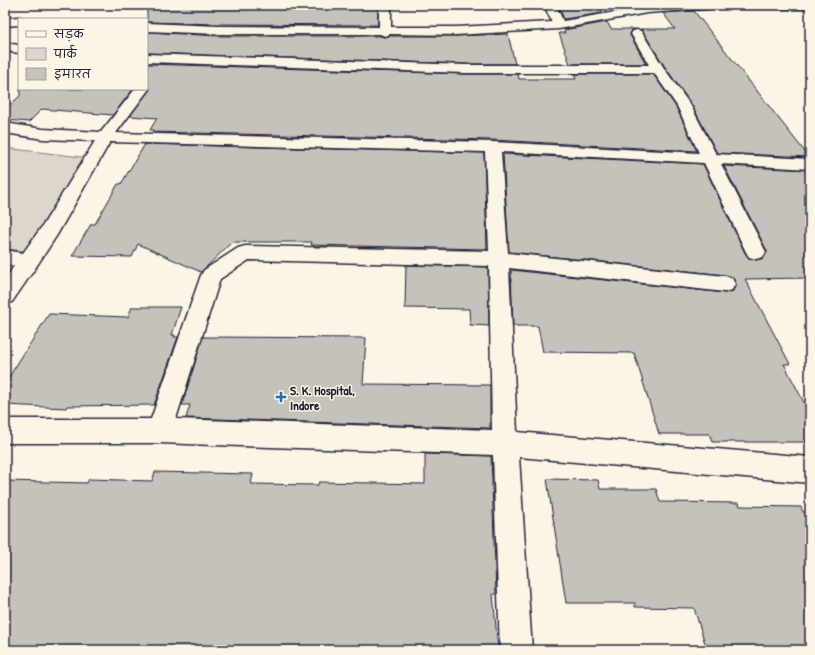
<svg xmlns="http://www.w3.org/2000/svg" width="815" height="655" font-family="'Patrick Hand','Playpen Sans Deva',sans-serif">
	<rect width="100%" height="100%" fill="#fcf5e5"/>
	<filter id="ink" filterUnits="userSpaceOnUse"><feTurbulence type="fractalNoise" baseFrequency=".025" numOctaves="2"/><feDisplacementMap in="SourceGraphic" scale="8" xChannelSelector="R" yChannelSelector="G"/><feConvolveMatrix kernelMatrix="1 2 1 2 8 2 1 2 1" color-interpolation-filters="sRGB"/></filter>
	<g filter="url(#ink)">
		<path fill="#dcd6cc" stroke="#7f7c84" d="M5,148L98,159L25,251L5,249Z"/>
		<g fill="#c6c1bb" stroke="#22223b">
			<path d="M147,5H378V25L218,24L147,22Z"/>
			<path d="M558,5H598L603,13L564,19Z"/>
			<path d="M694,11L809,157L717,153L692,105L665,67L642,30L640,29H675L663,13Z"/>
			<path d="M607,22L611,29H635L632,30L630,35L646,64H570L559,33H565L564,30Z"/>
			<path d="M147,32L218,36H380L384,37L390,36H456L508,34L515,64H465L147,53Z"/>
			<path d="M147,64L465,74H518L519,79H576L574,74H653L676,107L697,151L493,140L152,132L154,130H150L157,118L130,116L150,89L147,85Z"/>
			<path d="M20,89H133L113,115L42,109L29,122L5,120V109L20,96Z"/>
			<path d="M145,144L484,153L487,249L311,245L312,242H232L201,272L138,244L132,257L72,256L91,224H95L118,184H121Z"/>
			<path d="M503,154L703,164L745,253L749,258L756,260L764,258L767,251L724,166L810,170V278L745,279L790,364H784L810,414V442H712L710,434H659L634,353L543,352L538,326H513L511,270L725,293L733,291L736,283L732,277L725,275L509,252Z"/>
			<path d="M406,265L488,267L489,326L470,325L469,309L405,308Z"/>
			<path d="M132,307H181L172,335H175L174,337H178L154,405L67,406L66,408L5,405V383L49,314L128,317Z"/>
			<path d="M203,337L366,338L363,384L490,385V428L186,418L190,405H182Z"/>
			<path d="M425,454L491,456L496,594H493L498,650H5V481L87,483L89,479L152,481L155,472L203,473L253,474L251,484L318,485L319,482L425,484Z"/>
			<path d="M547,479L598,480L600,489H656L660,502L739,503L740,506L801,507L803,512H810V650H707L694,608L635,607V603H566Z"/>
		</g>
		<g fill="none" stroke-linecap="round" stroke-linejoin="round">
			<defs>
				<g id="minor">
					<path d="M379,5H391V27H456L552,22L544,5H556L563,21L639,8L637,5H649L650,6L810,5V8H719L647,13L559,29L456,35L390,34L385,36L380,34H218L147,31V23L218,26L379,27Z"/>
					<path d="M19,17L24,19H19V25L5,26V18Z"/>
					<path d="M637,30L641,31L664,68L691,106L716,154L810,159V169L721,164L766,252L763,257L756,259L749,257L746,252L704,163L501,152L508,253L725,276L732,278L735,284L732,290L725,292L509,268L517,432L810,457V483L519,457L532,650H500L493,455L160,443H5V419H151L201,275L204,270L238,248L245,246L489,251L485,152L110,142L57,235L36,267L12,302L5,304V280L14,266L5,264V250L23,253L43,225L95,141L43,139L5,133V123L43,129L101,132L135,89H147V86L149,89L116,133L493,142L699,153L677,106L654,73H465L147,62V54L465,65H649L631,34L633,31ZM249,260L489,266L492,430L176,419L220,279Z"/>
					<path d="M5,43L19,45V53L5,51Z"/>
				</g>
			</defs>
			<use href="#minor" stroke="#22223b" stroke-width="3"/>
			<use href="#minor" fill="#fcf5e5" fill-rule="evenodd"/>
		</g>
	</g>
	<path fill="#1f6fb2" stroke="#fcf5e5" stroke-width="1.5" d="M279 391h4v4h4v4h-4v4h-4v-4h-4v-4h4z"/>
	<g text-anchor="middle" stroke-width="3" stroke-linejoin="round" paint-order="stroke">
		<g font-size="13" font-weight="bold" fill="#22223b" stroke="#fcf5e5" text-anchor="start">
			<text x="290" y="395">S. K. Hospital,<tspan x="290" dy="15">Indore</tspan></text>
		</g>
	</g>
	<rect width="815" height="655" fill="none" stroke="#fcf5e5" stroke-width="20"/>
	<rect x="10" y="10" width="795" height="635" fill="none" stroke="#22223b" stroke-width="1.5" filter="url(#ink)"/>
	<rect x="18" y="18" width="130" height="72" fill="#fcf5e5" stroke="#a5a1a1"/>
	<rect x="26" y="31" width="20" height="6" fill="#fcf5e5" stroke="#a5a1a1"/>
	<text x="54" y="38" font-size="12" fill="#22223b">सड़क</text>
	<rect x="26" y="48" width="20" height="12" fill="#dcd6cc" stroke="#a5a1a1"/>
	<text x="54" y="58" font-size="12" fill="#22223b">पार्क</text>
	<rect x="26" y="68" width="20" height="12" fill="#c6c1bb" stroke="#a5a1a1"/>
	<text x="54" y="78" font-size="12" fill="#22223b">इमारत</text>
</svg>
